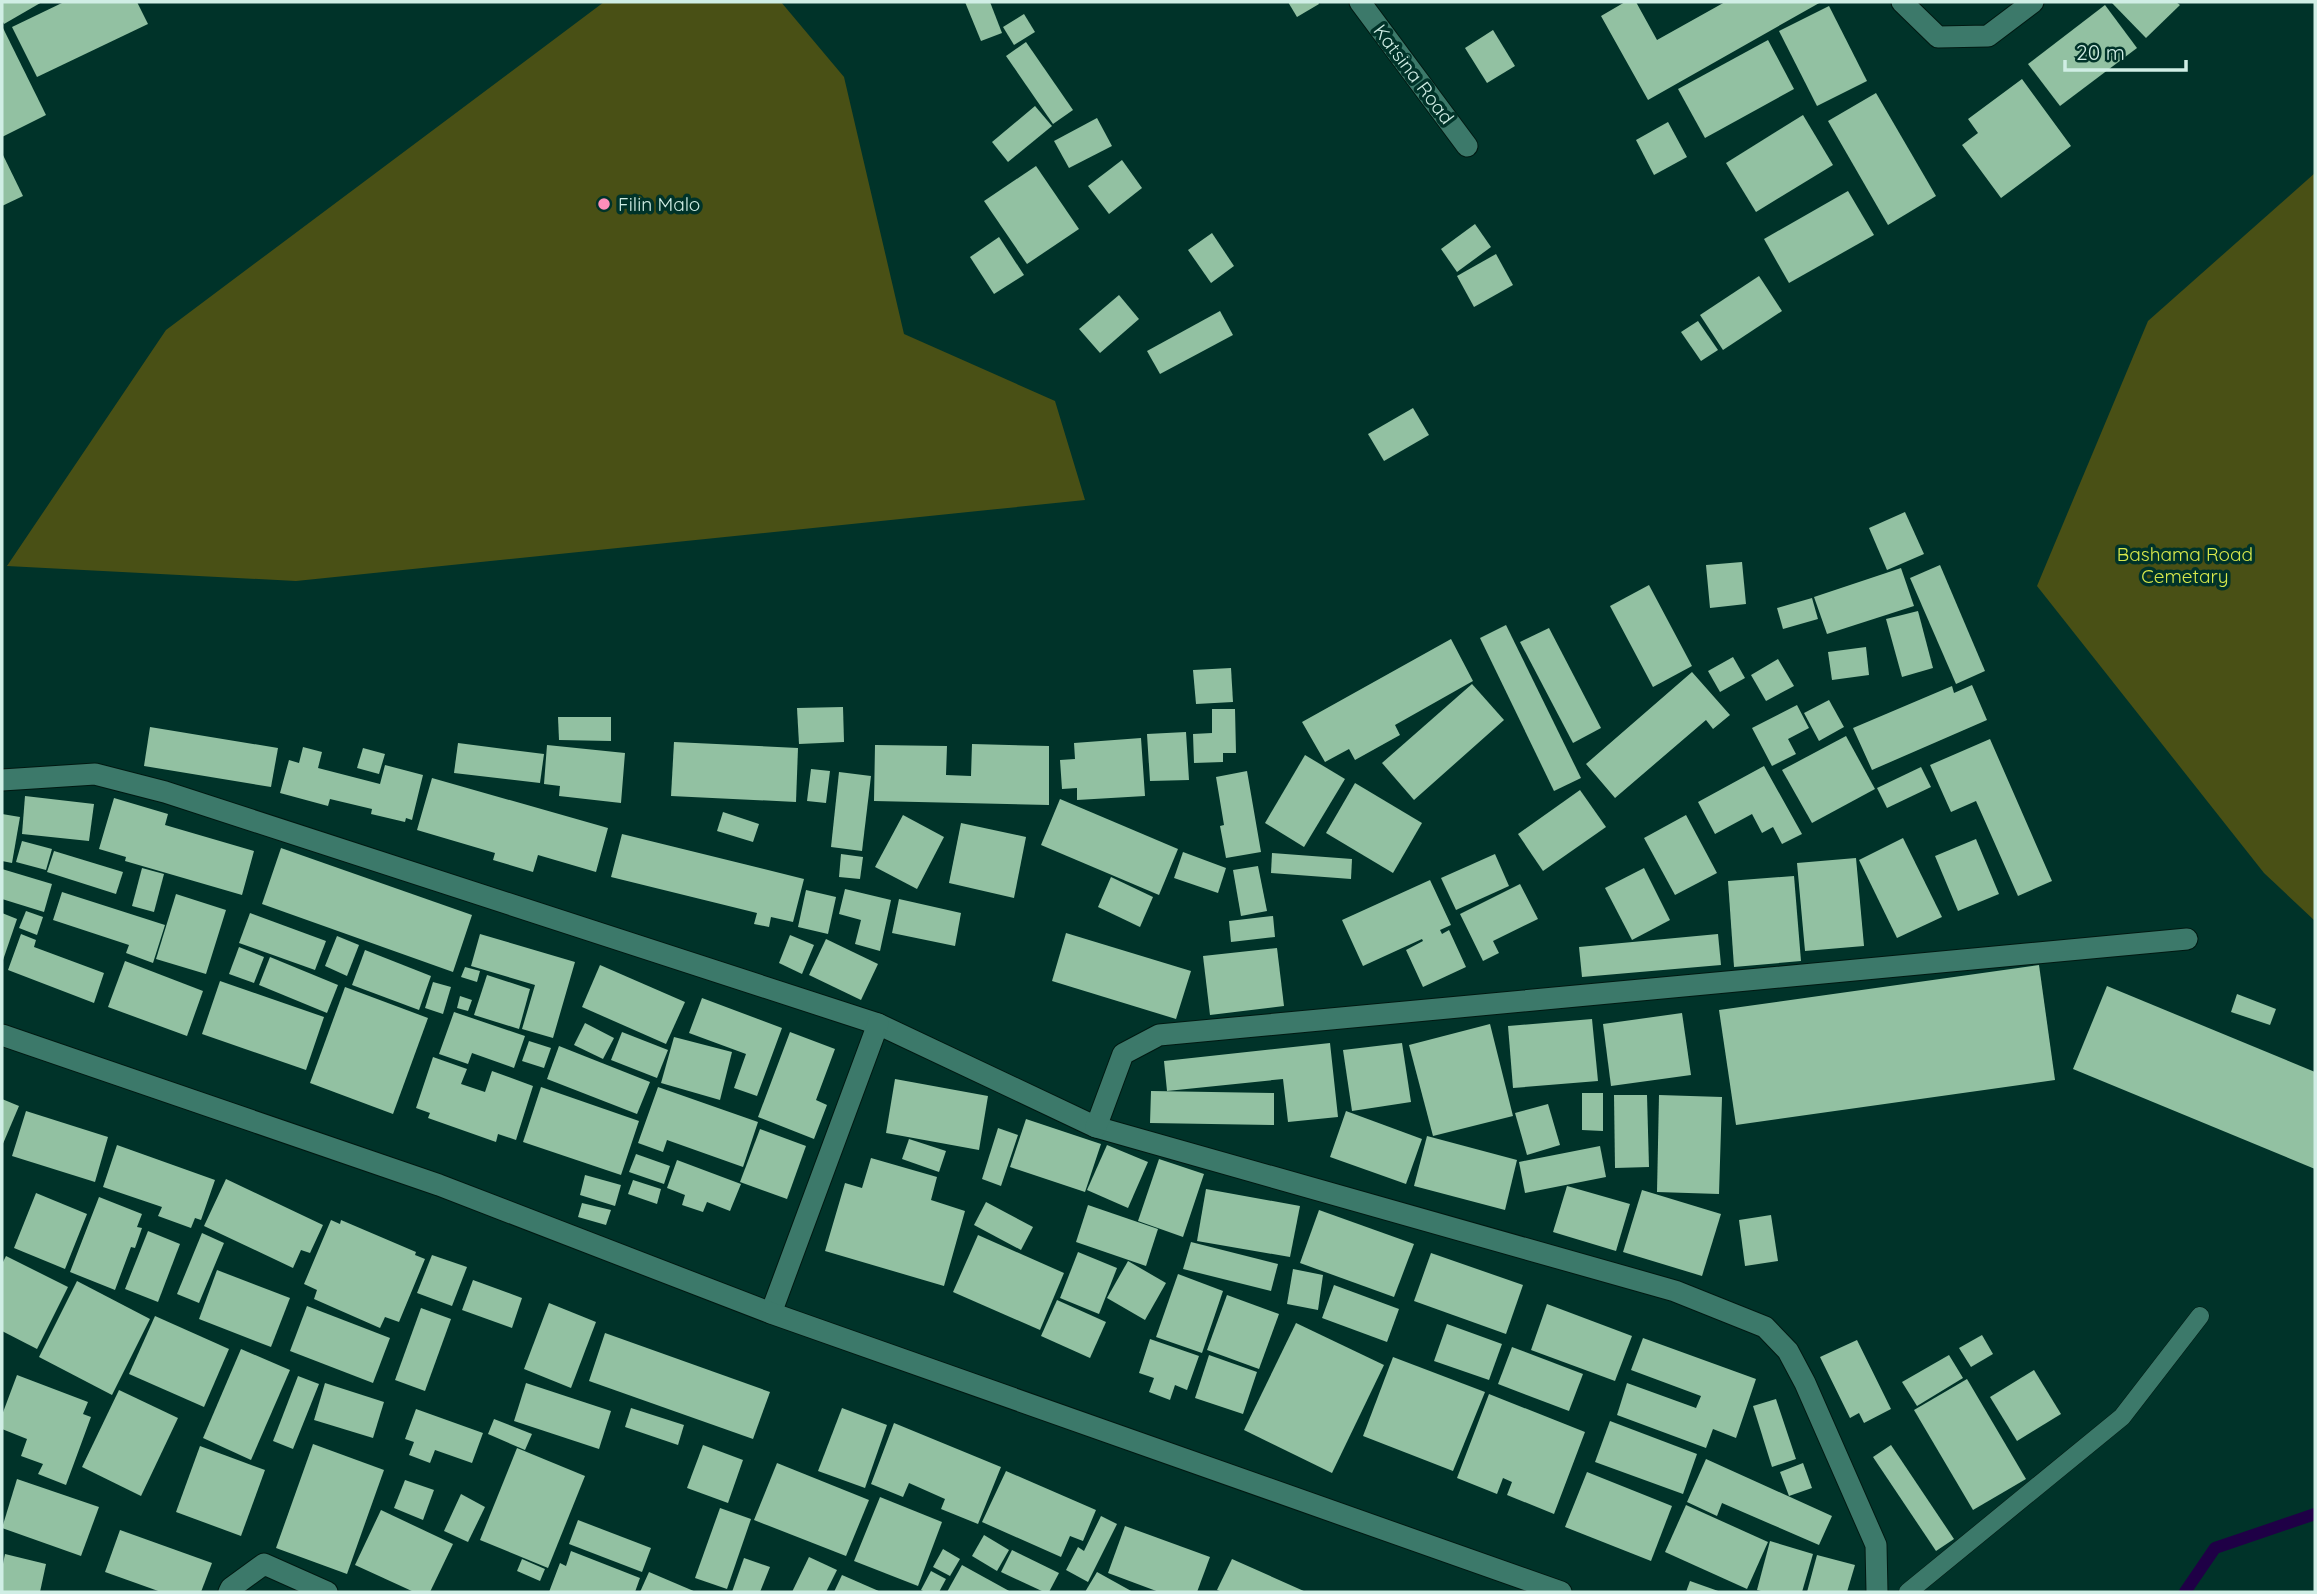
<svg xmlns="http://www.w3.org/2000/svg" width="2317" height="1594" font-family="Quicksand,sans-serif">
	<rect width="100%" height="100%" fill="#003329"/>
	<g fill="#495015">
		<path d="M604,2H781L844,77L904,334L1055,401L1085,500L296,581L7,566L166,330Z"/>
		<path d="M2315,173V921L2264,873L2037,586L2148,321Z"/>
	</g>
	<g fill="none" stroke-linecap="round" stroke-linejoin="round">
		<path stroke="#1f0046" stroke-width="12" d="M2185,1592L2215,1548L2315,1514"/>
	</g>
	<g fill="#92c1a2">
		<path d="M2,2H42L4,24L2,20Z"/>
		<path d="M64,2H137L148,24L37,77L12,27Z"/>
		<path d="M965,2H990L1002,33L981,41Z"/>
		<path d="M1288,2H1318L1319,4L1297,17Z"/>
		<path d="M1625,2H1636L1657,40L1725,2H1821L1648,100L1601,16Z"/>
		<path d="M2111,2H2176L2180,5L2146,38Z"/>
		<path d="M2105,5L2137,48L2060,106L2028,64Z"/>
		<path d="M1829,6L1867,81L1817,106L1779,31Z"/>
		<path d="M1024,14L1035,32L1014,45L1003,27Z"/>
		<path d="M2,26L46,115L2,137Z"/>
		<path d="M1493,30L1515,66L1487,83L1465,48Z"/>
		<path d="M1768,40L1794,89L1705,138L1678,89Z"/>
		<path d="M1026,42L1073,110L1053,124L1006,56Z"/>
		<path d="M2022,79L2071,146L2001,198L1962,145L1978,133L1968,119Z"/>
		<path d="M1876,93L1936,196L1888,225L1828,121Z"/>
		<path d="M1035,106L1052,126L1008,162L992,142Z"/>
		<path d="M1803,115L1833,165L1756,212L1726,163Z"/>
		<path d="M1097,118L1112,146L1069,168L1054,141Z"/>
		<path d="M1668,122L1687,157L1654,175L1636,140Z"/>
		<path d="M2,153L23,196L2,206Z"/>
		<path d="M1122,160L1142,188L1109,214L1088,186Z"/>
		<path d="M1036,166L1079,229L1027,264L984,201Z"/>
		<path d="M1848,191L1874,235L1789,283L1764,239Z"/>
		<path d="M1475,224L1491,247L1457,272L1441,249Z"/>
		<path d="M1212,233L1234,266L1211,283L1188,250Z"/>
		<path d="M999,237L1024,275L994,294L970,257Z"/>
		<path d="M1496,254L1513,285L1474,307L1457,276Z"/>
		<path d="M1759,276L1782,311L1723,350L1700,315Z"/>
		<path d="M1119,295L1139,319L1100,353L1079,329Z"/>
		<path d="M1220,311L1233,335L1160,374L1147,351Z"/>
		<path d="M1698,321L1718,350L1701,361L1681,332Z"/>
		<path d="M1413,408L1429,435L1384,461L1368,434Z"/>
		<path d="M1905,512L1924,554L1887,570L1869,528Z"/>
		<path d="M1742,562L1746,604L1710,608L1706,565Z"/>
		<path d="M1940,565L1985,671L1956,684L1910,578Z"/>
		<path d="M1901,568L1914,606L1827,634L1814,597Z"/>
		<path d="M1649,585L1692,666L1653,687L1610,606Z"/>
		<path d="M1812,598L1818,619L1783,629L1777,608Z"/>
		<path d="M1918,611L1933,668L1902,677L1886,619Z"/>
		<path d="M1506,625L1581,778L1554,791L1480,638Z"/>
		<path d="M1549,628L1601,728L1573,743L1520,642Z"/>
		<path d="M1451,639L1473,681L1395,725L1400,735L1355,760L1349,749L1325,762L1302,722Z"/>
		<path d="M1866,647L1869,675L1832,680L1828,652Z"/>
		<path d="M1733,657L1745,678L1720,692L1708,671Z"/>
		<path d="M1778,659L1794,686L1766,701L1751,675Z"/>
		<path d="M1231,668L1233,702L1196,704L1193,670Z"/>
		<path d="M1692,672L1730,715L1713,729L1706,720L1615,798L1586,764Z"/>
		<path d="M1472,684L1504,720L1414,800L1382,763Z"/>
		<path d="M1972,685L1987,720L1872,770L1853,728L1952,686L1954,693Z"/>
		<path d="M1829,700L1844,727L1819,741L1804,713Z"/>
		<path d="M1797,705L1809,728L1788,739L1796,754L1772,766L1752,728Z"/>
		<path d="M843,707L844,742L799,744L797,708Z"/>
		<path d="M1212,709H1235L1236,753H1223V762L1194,763L1193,734L1212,733Z"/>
		<path d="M558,717H611V741L559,740Z"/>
		<path d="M150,727L278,748L271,787L144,766Z"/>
		<path d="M1186,732L1189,780L1150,781L1147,734Z"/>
		<path d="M1846,736L1875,789L1812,823L1782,770Z"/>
		<path d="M1141,738L1145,796L1077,800V788L1062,789L1060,760L1075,759L1074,743Z"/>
		<path d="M1990,739L2052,881L2018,896L1976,801L1951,812L1930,765Z"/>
		<path d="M674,742L798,748L796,802L671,796Z"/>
		<path d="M458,743L544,754L540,783L454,773Z"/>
		<path d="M972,744L1049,746V805L874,801L875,745L947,746L946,775L971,776Z"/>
		<path d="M547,745L625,753L621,803L559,796L560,786L544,784Z"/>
		<path d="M303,747L322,752L318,768L380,784L385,765L423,775L412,820L406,818L405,822L371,814L372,809L330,799L328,806L280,793L289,760L299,763Z"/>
		<path d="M363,748L385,754L379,774L357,768Z"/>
		<path d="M1305,755L1345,779L1304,847L1265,823Z"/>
		<path d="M1764,766L1802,834L1782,844L1773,827L1762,833L1752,814L1715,834L1698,802Z"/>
		<path d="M1921,767L1931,787L1887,808L1877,788Z"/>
		<path d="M811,769L830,771L826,803L807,801Z"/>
		<path d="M1247,771L1261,852L1226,858L1220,826L1224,825L1216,777Z"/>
		<path d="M839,772L871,776L862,851L831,847Z"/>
		<path d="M432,778L608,828L596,872L538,855L533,872L493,860L495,853L417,830Z"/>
		<path d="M1355,783L1422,823L1393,873L1326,833Z"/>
		<path d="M1580,790L1606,827L1543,871L1518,834Z"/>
		<path d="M25,796L94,804L89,841L22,834Z"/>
		<path d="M114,798L168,814L165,825L254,851L242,895L125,861L126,857L99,849Z"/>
		<path d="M1060,799L1178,849L1159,895L1041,845Z"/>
		<path d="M723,812L759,824L753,842L717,831Z"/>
		<path d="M2,814L20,817L12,863L2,861Z"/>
		<path d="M903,815L944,837L917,889L875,867Z"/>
		<path d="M1686,815L1717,873L1675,895L1644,838Z"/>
		<path d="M961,823L1026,837L1014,898L949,883Z"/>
		<path d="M622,834L804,879L793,922L771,917L769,927L754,924L757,913L611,877Z"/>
		<path d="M1903,838L1942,917L1897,938L1859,860Z"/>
		<path d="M1976,839L1999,894L1958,911L1935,856Z"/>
		<path d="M22,841L52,849L46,870L16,862Z"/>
		<path d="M281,848L472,915L453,972L262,904Z"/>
		<path d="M54,851L123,872L116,894L47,872Z"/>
		<path d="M1183,852L1226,868L1218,893L1174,878Z"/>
		<path d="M1272,853L1352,859L1351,879L1271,873Z"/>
		<path d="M841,854L863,857L860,879L839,877Z"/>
		<path d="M1495,854L1509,886L1456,910L1441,878Z"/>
		<path d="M1856,858L1864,946L1805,951L1797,863Z"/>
		<path d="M1258,866L1267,911L1241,916L1233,870Z"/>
		<path d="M142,868L164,874L154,912L132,906Z"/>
		<path d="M1644,868L1670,920L1632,940L1605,888Z"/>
		<path d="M2,869L52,884L44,912L2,899Z"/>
		<path d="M1794,876L1801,961L1734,967L1728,881Z"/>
		<path d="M1111,877L1153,897L1140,927L1098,907Z"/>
		<path d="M1430,880L1451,925L1440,930L1442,934L1449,930L1466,967L1423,987L1406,950L1423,941L1422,939L1363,966L1342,920Z"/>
		<path d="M1520,884L1538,919L1493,941L1499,953L1483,961L1460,914Z"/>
		<path d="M845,889L891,900L880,951L855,944L861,920L839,914Z"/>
		<path d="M806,890L836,897L828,934L798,927Z"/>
		<path d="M62,892L165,925L153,963L126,953L129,945L53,920Z"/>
		<path d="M176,894L226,910L206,974L156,959Z"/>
		<path d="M899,899L961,913L955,946L892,933Z"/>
		<path d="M26,911L43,917L37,935L19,928Z"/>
		<path d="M2,913L17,919L2,963Z"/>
		<path d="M250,913L326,941L315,970L239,943Z"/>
		<path d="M1273,916L1275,937L1231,942L1229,921Z"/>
		<path d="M1066,933L1191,971L1176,1019L1052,981Z"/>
		<path d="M21,934L36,940L34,947L104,973L94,1003L8,970Z"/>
		<path d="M480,934L575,962L553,1038L522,1029L535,985L471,966Z"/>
		<path d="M1718,934L1721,965L1582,977L1579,947Z"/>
		<path d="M790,935L814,945L802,974L779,963Z"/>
		<path d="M337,936L359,945L347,976L325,966Z"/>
		<path d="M826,939L878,964L861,1000L809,975Z"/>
		<path d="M239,947L264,957L254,983L229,974Z"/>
		<path d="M1277,948L1284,1006L1210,1015L1203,956Z"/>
		<path d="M365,950L431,976L419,1010L352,985Z"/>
		<path d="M270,957L338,985L327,1013L259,985Z"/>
		<path d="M125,961L203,991L187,1036L108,1007Z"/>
		<path d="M600,965L685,1002L666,1044L582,1007Z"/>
		<path d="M2039,965L2055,1080L1736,1125L1719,1010Z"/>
		<path d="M465,967L480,971L477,982L461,977Z"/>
		<path d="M487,975L530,989L519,1029L474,1015Z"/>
		<path d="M220,981L324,1017L306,1070L202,1034Z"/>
		<path d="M433,982L451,987L443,1014L425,1008Z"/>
		<path d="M2107,986L2315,1072V1169L2073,1069Z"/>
		<path d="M345,987L428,1018L393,1114L310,1083Z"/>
		<path d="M2237,994L2276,1009L2270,1025L2231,1012Z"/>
		<path d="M460,996L472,1000L468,1011L457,1008Z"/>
		<path d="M702,998L782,1028L757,1096L734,1088L746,1054L689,1033Z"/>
		<path d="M454,1012L525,1036L514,1068L472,1053L468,1064L439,1054Z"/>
		<path d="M1682,1013L1691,1075L1611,1086L1603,1024Z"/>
		<path d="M1592,1019L1598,1081L1513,1088L1508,1026Z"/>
		<path d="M585,1023L614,1038L603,1059L574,1045Z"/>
		<path d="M1490,1024L1513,1116L1433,1136L1409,1045Z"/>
		<path d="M622,1032L668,1050L657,1078L611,1060Z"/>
		<path d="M790,1032L835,1049L816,1100L827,1105L814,1139L758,1117Z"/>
		<path d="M674,1037L732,1052L720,1100L661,1083Z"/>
		<path d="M529,1041L551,1048L544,1068L522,1061Z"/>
		<path d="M1330,1043L1338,1117L1288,1122L1283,1079L1167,1091L1164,1061Z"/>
		<path d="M1402,1043L1411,1102L1352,1111L1343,1050Z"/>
		<path d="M559,1046L650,1082L637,1114L547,1079Z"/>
		<path d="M433,1057L467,1069L461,1084L485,1092L492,1071L533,1086L516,1140L498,1134L496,1142L428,1118L430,1113L416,1108Z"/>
		<path d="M895,1079L988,1096L979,1150L886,1133Z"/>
		<path d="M541,1087L639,1121L621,1175L523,1142Z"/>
		<path d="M658,1087L758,1122L743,1167L667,1140L663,1152L638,1143Z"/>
		<path d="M1151,1091L1274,1093V1125L1150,1123Z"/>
		<path d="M1582,1093H1603V1131L1582,1130Z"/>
		<path d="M1614,1095H1647L1649,1167L1615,1168Z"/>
		<path d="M1659,1095L1722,1097L1719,1194L1657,1192Z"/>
		<path d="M2,1099L19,1106L2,1146Z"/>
		<path d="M1548,1104L1560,1145L1527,1155L1515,1113Z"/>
		<path d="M26,1111L108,1137L95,1182L12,1156Z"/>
		<path d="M1346,1111L1422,1139L1406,1184L1330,1157Z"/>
		<path d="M1026,1119L1101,1144L1085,1192L1010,1167Z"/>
		<path d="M998,1128L1018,1135L1001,1186L982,1179Z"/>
		<path d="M760,1129L806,1146L787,1199L740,1182Z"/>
		<path d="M1427,1136L1517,1160L1505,1210L1414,1186Z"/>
		<path d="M909,1139L946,1151L939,1172L902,1159Z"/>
		<path d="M117,1145L215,1180L201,1220L195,1218L191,1228L158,1216L162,1207L103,1187Z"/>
		<path d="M1107,1145L1148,1162L1128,1208L1087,1190Z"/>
		<path d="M1600,1146L1606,1177L1525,1193L1519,1162Z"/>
		<path d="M636,1154L670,1166L664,1184L629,1172Z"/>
		<path d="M871,1158L937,1177L931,1200L965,1211L944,1286L825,1251L845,1183L862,1188Z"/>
		<path d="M1159,1159L1204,1174L1183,1237L1138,1221Z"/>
		<path d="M677,1160L741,1184L730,1211L707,1202L703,1212L682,1205L685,1195L667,1188Z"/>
		<path d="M585,1175L621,1185L615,1206L580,1195Z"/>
		<path d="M226,1179L323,1225L310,1253L301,1250L293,1268L204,1226Z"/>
		<path d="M633,1180L661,1189L657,1204L628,1194Z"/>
		<path d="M1567,1186L1630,1204L1616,1251L1553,1232Z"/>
		<path d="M1206,1189L1300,1206L1290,1257L1197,1241Z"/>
		<path d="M1642,1190L1721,1214L1702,1276L1623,1252Z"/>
		<path d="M36,1193L87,1214L65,1269L14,1248Z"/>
		<path d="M99,1197L142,1214L137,1227L142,1228L135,1248L131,1247L115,1290L70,1272Z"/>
		<path d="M986,1202L1033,1227L1021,1250L974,1225Z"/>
		<path d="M582,1203L611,1210L606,1225L578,1217Z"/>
		<path d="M1088,1205L1158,1229L1146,1266L1076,1242Z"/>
		<path d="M1319,1210L1414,1244L1394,1297L1300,1263Z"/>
		<path d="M1771,1215L1778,1261L1745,1266L1739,1220Z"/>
		<path d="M331,1220L340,1224L341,1220L416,1252L415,1255L425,1259L399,1322L385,1317L380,1328L314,1299L317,1290L304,1284Z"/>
		<path d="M148,1231L180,1244L158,1302L125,1289Z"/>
		<path d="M202,1233L224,1243L199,1303L177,1294Z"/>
		<path d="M978,1235L1064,1273L1040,1330L953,1292Z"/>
		<path d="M1191,1242L1278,1264L1271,1291L1183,1269Z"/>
		<path d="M1078,1252L1117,1268L1099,1314L1060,1298Z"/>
		<path d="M1431,1253L1523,1285L1506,1334L1414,1301Z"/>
		<path d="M432,1255L467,1267L452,1306L417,1293Z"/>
		<path d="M6,1256L68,1287L37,1349L2,1331V1264Z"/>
		<path d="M1128,1261L1166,1283L1145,1320L1107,1298Z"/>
		<path d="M1293,1269L1323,1275L1318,1310L1287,1304Z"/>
		<path d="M217,1270L290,1298L271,1347L199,1319Z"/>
		<path d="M1178,1274L1223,1291L1202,1353L1156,1337Z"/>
		<path d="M473,1280L522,1298L512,1328L462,1310Z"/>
		<path d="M77,1281L150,1319L112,1395L39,1357Z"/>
		<path d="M1334,1285L1399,1309L1387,1342L1322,1318Z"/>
		<path d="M1227,1295L1279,1314L1259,1369L1207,1350Z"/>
		<path d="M1057,1300L1106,1322L1090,1358L1041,1336Z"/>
		<path d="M549,1303L596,1322L571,1388L524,1369Z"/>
		<path d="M1547,1304L1632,1336L1615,1381L1531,1350Z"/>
		<path d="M307,1306L390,1338L373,1383L290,1351Z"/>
		<path d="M421,1308L451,1319L425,1391L395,1380Z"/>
		<path d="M155,1316L229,1349L204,1407L129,1374Z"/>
		<path d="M1296,1323L1384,1365L1332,1473L1244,1430Z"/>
		<path d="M1447,1324L1502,1344L1489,1380L1434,1361Z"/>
		<path d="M605,1333L770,1392L753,1439L589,1381Z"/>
		<path d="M1982,1335L1993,1354L1971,1367L1959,1348Z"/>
		<path d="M1643,1338L1756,1379L1736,1438L1713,1429L1706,1448L1617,1415L1627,1383L1696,1408L1701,1396L1631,1370Z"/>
		<path d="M1150,1339L1199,1356L1187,1390L1175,1385L1170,1400L1149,1392L1154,1378L1139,1373Z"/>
		<path d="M1857,1340L1891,1409L1864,1423L1859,1413L1850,1418L1820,1357Z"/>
		<path d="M1512,1347L1583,1374L1569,1411L1498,1384Z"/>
		<path d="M241,1349L290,1370L251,1460L203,1438Z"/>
		<path d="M1209,1355L1257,1372L1243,1414L1195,1398Z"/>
		<path d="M1949,1355L1963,1378L1917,1406L1902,1382Z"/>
		<path d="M1393,1357L1485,1392L1453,1471L1363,1436Z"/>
		<path d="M2034,1370L2061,1414L2017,1441L1990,1397Z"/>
		<path d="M17,1375L88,1402L83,1414L91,1417L66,1485L38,1474L43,1464L21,1456L27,1439L2,1429V1415Z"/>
		<path d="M298,1376L319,1384L293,1449L273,1441Z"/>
		<path d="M1967,1379L2026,1479L1973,1510L1914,1410Z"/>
		<path d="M325,1383L384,1402L373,1438L314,1420Z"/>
		<path d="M526,1383L611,1411L599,1449L514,1421Z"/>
		<path d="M119,1390L178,1418L141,1496L82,1467Z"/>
		<path d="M1489,1394L1585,1432L1554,1514L1507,1495L1512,1482L1503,1478L1497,1494L1457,1478Z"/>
		<path d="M1776,1399L1796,1459L1772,1467L1753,1406Z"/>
		<path d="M631,1408L684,1425L678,1445L625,1427Z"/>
		<path d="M842,1408L887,1425L865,1488L818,1471Z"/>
		<path d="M416,1409L483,1433L472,1463L435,1450L430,1463L409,1455L414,1442L405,1439Z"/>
		<path d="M494,1419L532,1434L525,1450L488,1434Z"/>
		<path d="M1610,1421L1697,1454L1683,1494L1595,1462Z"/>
		<path d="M894,1423L1001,1467L978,1524L941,1509L945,1499L909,1483L903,1497L871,1484Z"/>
		<path d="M313,1444L384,1470L347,1574L276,1548Z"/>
		<path d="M703,1445L743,1460L728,1503L687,1488Z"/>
		<path d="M1891,1445L1954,1539L1936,1551L1873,1457Z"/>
		<path d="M200,1446L265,1470L241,1536L176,1512Z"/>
		<path d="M517,1448L585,1476L548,1568L480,1540Z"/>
		<path d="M1706,1459L1832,1516L1819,1545L1722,1503L1717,1516L1687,1502Z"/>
		<path d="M777,1463L869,1500L846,1556L754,1520Z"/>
		<path d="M1803,1463L1812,1488L1789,1496L1780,1472Z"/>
		<path d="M1006,1471L1096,1510L1083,1541L1070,1536L1061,1557L982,1522Z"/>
		<path d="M1587,1472L1672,1506L1651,1561L1565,1527Z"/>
		<path d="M17,1479L99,1507L81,1556L2,1528Z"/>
		<path d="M405,1480L434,1490L423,1520L394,1508Z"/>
		<path d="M461,1494L485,1507L468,1542L444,1531Z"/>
		<path d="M880,1497L942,1522L918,1586L854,1561Z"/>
		<path d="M1686,1505L1768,1542L1747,1589L1665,1552Z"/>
		<path d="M720,1508L751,1519L727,1589L695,1578Z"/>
		<path d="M381,1510L453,1544L430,1592H414L355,1565Z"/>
		<path d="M1101,1516L1117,1524L1088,1582L1066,1570L1078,1547L1084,1551Z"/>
		<path d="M578,1520L651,1548L642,1572L569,1544Z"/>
		<path d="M1125,1526L1210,1557L1197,1592H1159L1108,1573Z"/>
		<path d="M120,1530L212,1563L201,1592H161L105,1572Z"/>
		<path d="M984,1535L1009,1550L997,1571L972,1556Z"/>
		<path d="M1770,1541L1813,1554L1802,1592H1765L1757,1590Z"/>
		<path d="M943,1549L960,1559L950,1576L933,1567Z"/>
		<path d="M1012,1550L1059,1573L1049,1592H1044L1001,1572Z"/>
		<path d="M571,1551L640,1578L635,1592H549L560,1563L566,1566Z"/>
		<path d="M5,1554L46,1564L40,1592H2V1569Z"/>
		<path d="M1817,1555L1855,1565L1847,1592H1807Z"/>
		<path d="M809,1557L837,1570L826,1592H792Z"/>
		<path d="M744,1558L770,1567L760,1592H732Z"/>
		<path d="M522,1559L545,1569L540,1581L517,1571Z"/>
		<path d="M1232,1559L1306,1592H1223L1217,1590Z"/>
		<path d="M962,1565L1011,1592H947Z"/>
		<path d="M931,1571L946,1579L939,1592H925L921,1590Z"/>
		<path d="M649,1572L696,1592H640Z"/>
		<path d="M1097,1572L1133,1592H1085Z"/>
		<path d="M842,1575L881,1592H834Z"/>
		<path d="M1690,1581L1721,1592H1686Z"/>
	</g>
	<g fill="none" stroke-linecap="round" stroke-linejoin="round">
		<defs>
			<path id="service" d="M1908,1592L2122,1417L2200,1316"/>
			<g id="minor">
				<path d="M1360,2L1467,146"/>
				<path d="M1902,2L1938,37L1988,36L2033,2"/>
				<path d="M2,780L95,774L165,792L878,1024L1096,1127L1675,1291L1765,1327L1788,1351L1805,1383L1876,1545L1877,1592"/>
				<path d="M1096,1127L1123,1054L1159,1035L2187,939"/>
				<path d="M771,1313L878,1024"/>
				<path d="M229,1592L231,1588L264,1564L327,1592"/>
			</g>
			<path id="tertiary" d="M2,1035L439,1185L771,1313L1561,1592"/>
		</defs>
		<use href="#service" stroke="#001912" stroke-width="19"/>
		<use href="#minor" stroke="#001912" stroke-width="23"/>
		<use href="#tertiary" stroke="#001912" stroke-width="23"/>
		<use href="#service" stroke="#3c796a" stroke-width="18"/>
		<use href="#minor" stroke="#3c796a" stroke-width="21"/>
		<use href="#tertiary" stroke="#3c796a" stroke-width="21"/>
	</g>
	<circle fill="#fe8ebb" stroke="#003329" stroke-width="2.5" cx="604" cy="204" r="7"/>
	<g text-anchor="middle" stroke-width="7" stroke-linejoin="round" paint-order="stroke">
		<g font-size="19" fill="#d0eee5" stroke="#003329">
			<text transform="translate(1414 74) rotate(53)" y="7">Katsina Road</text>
		</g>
		<g font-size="19" fill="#d0eee5" stroke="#003329" text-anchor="start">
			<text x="618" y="211">Filin Malo</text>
		</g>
		<g font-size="19" fill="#d9ea4c" stroke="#003329">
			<text x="2185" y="561">Bashama Road<tspan x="2185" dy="22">Cemetary</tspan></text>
		</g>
	</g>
	<rect width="2317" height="1594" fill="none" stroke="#d0eee5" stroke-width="7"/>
	<path d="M2065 60v10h121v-10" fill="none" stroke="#d0eee5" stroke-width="3.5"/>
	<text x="2076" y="60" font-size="21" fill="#d0eee5" stroke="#003329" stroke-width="5" paint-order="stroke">20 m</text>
</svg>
